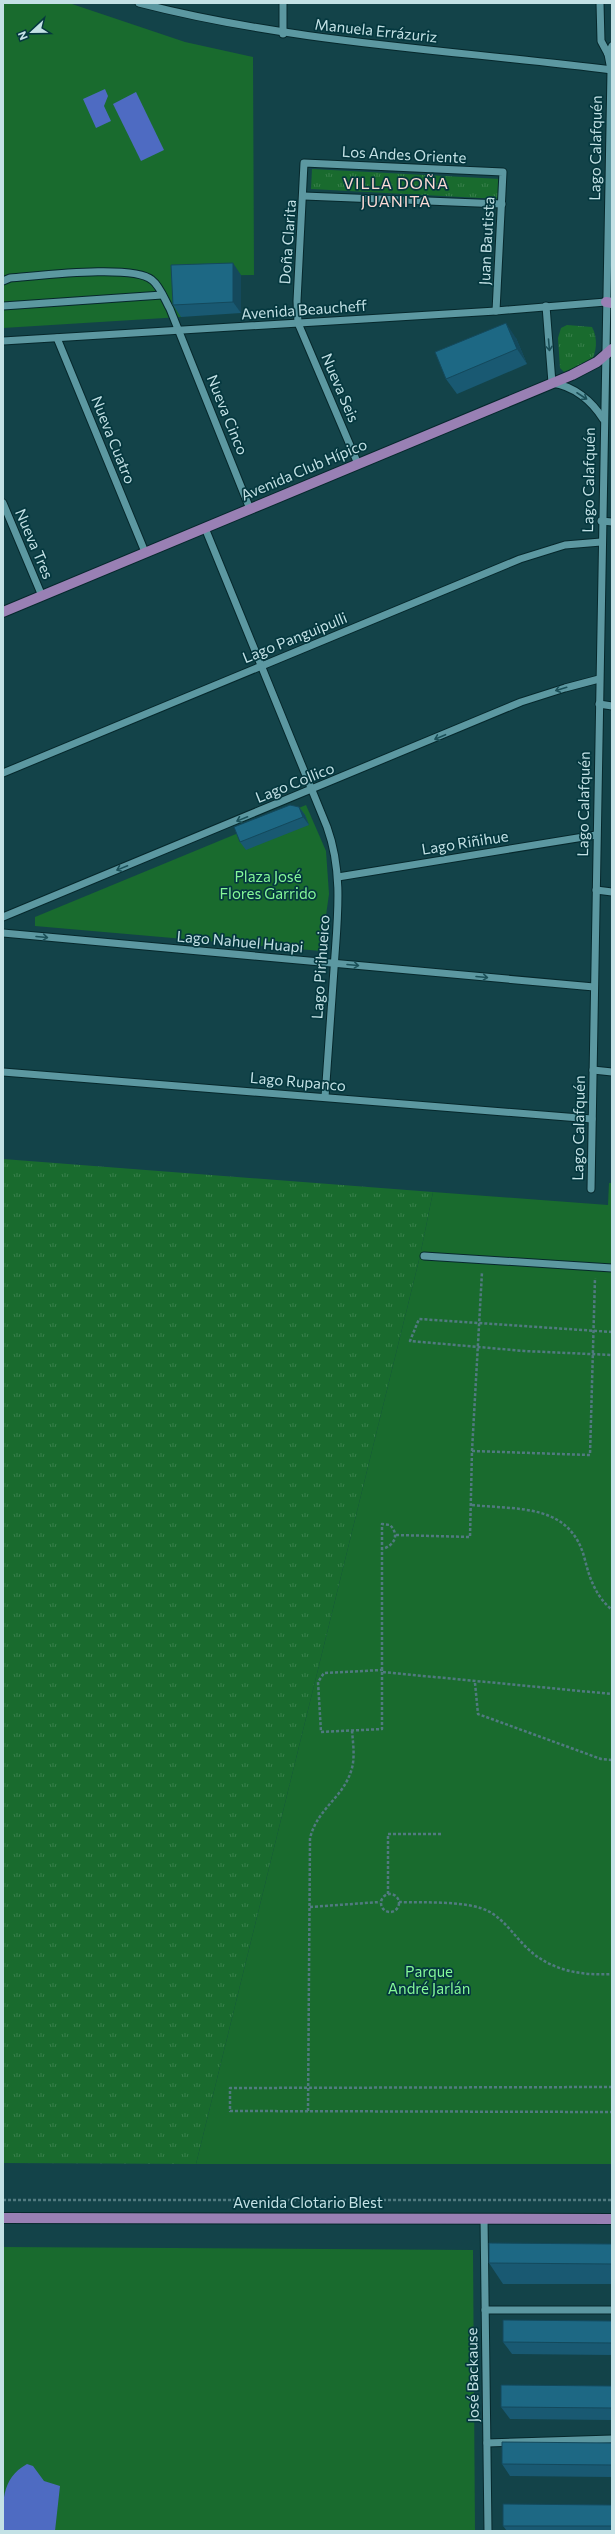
<svg xmlns="http://www.w3.org/2000/svg" width="615" height="2534" font-family="Commissioner,sans-serif">
	<defs>
		<pattern id="grass-tufts" width="24" height="20" patternUnits="userSpaceOnUse"><rect width="24" height="20" fill="#196b2e"/><path d="M3 7l-1-3M5 7V3M7 7l1-3M15 17l-1-3M17 17v-4M19 17l1-3" fill="none" stroke="#39804c"/></pattern>
	</defs>
	<rect width="100%" height="100%" fill="#134349"/>
	<g fill="url(#grass-tufts)">
		<path d="M312,169L501,179L499,199L311,189Z"/>
		<path d="M567,325L592,327C598,338 597,353 590,363L566,374L560,368L558,338L561,328Z"/>
		<path d="M3,1159L433,1192L420,1256L196,2164L3,2163Z"/>
	</g>
	<g fill="#196b2e">
		<path d="M3,3H69L185,42L253,57L254,275L179,276L181,317L3,328Z"/>
		<path d="M306,805L326,851L329,894L321,951L35,926V917Z"/>
		<path d="M609,1183H612V2164H196L420,1256L433,1192L608,1205Z"/>
		<path d="M3,2247L473,2250L475,2531H3Z"/>
	</g>
	<g fill="#4e6bc2">
		<path d="M105,89L108,96L104,106L111,121L96,128L83,99Z"/>
		<path d="M136,92L164,150L141,161L113,104Z"/>
		<path d="M27,2464L33,2466L44,2481L60,2486L55,2531H3C3,2504 0,2479 27,2464Z"/>
	</g>
	<g fill="none" stroke-linecap="round" stroke-linejoin="round">
		<defs>
			<g id="minor">
				<path d="M139,3C294,43 454,50 612,70"/>
				<path d="M283,34V3"/>
				<path d="M608,54L612,46"/>
				<path d="M304,196L502,204"/>
				<path d="M3,281L10,278C38,276 133,264 152,280C160,286 165,300 170,309L250,509"/>
				<path d="M3,306L162,295"/>
				<path d="M546,306L552,383C574,386 592,401 603,419"/>
				<path d="M57,338L145,552"/>
				<path d="M3,341L496,311L606,302"/>
				<path d="M358,464L298,323L297,301L304,163L503,172L496,311"/>
				<path d="M3,503L42,596"/>
				<path d="M601,521L612,522"/>
				<path d="M205,528L327,827C344,874 337,921 334,969C331,1012 328,1055 325,1097"/>
				<path d="M599,704L612,706"/>
				<path d="M3,773L520,559L565,545L601,542"/>
				<path d="M338,877L596,835"/>
				<path d="M596,890L612,892"/>
				<path d="M3,917L521,702L565,688L599,679"/>
				<path d="M3,933L594,987"/>
				<path d="M593,1070L612,1072"/>
				<path d="M3,1072L592,1119"/>
				<path d="M591,1189L611,70L608,54L601,41L600,3"/>
				<path d="M424,1256L612,1268"/>
				<path d="M484,2218L488,2531"/>
				<path d="M485,2310H612"/>
				<path d="M487,2443L612,2439"/>
			</g>
			<g id="major">
				<path d="M606,302L612,303"/>
				<path d="M3,612L572,375L597,362L612,349"/>
				<path d="M3,2218L612,2219"/>
			</g>
		</defs>
		<use href="#minor" stroke="#06282c" stroke-width="9"/>
		<use href="#major" stroke="#06282c" stroke-width="12"/>
		<g stroke="#517a80" stroke-width="2.5" stroke-dasharray="3 2" stroke-linecap="butt">
			<path d="M612,1332L419,1319L410,1341L524,1351L612,1355"/>
			<path d="M472,1451L590,1455L595,1278"/>
			<path d="M472,1505C519,1510 571,1503 585,1560C590,1580 596,1596 612,1610"/>
			<path d="M396,1535L470,1537L472,1451L482,1272"/>
			<path d="M382,1670V1524L390,1525C400,1535 394,1546 382,1549"/>
			<path d="M382,1672V1729L321,1732L318,1682L324,1673L382,1670V1672L612,1694"/>
			<path d="M475,1683L478,1714L601,1759L612,1760"/>
			<circle cx="390" cy="1903" r="9"/>
			<path d="M388,1894V1834H443"/>
			<path d="M399,1902C425,1903 468,1900 490,1912C505,1921 513,1934 525,1946C548,1970 580,1976 612,1974"/>
			<path d="M310,1907L380,1902"/>
			<path d="M612,2087L230,2088V2111L612,2112"/>
			<path d="M308,2111L310,1838C318,1807 344,1798 352,1768C355,1756 353,1743 352,1731"/>
			<path d="M3,2200H612"/>
		</g>
		<use href="#minor" stroke="#5c98a1" stroke-width="7"/>
		<use href="#major" stroke="#9980b4" stroke-width="10"/>
	</g>
	<g fill="#195972">
		<path d="M241,275V313L181,317L173,305Z"/>
		<path d="M516,338L527,364L457,394L446,379Z"/>
		<path d="M299,807L305,815L309,825L246,850L240,842Z"/>
		<path d="M612,2244V2284H503L489,2263Z"/>
		<path d="M612,2321V2355L512,2354L503,2342Z"/>
		<path d="M612,2386V2420L510,2419L501,2407Z"/>
		<path d="M612,2443V2477L510,2476L502,2464Z"/>
		<path d="M612,2505V2531H507L503,2526Z"/>
	</g>
	<g fill="#14495c">
		<path d="M233,263L241,275V313L233,302Z"/>
		<path d="M506,323L516,338L527,364L517,349Z"/>
		<path d="M299,807L305,815L309,825L303,817Z"/>
	</g>
	<g fill="#1d6884" stroke="#14495c">
		<path d="M233,263V302L173,305L171,265Z"/>
		<path d="M506,323L517,349L446,379L435,352Z"/>
		<path d="M290,805L299,807L303,817L240,842L234,827Z"/>
		<path d="M489,2243L612,2244V2264L489,2263Z"/>
		<path d="M503,2320L612,2321V2343L503,2342Z"/>
		<path d="M501,2385L612,2386V2408L501,2407Z"/>
		<path d="M502,2442L612,2443V2465L502,2464Z"/>
		<path d="M503,2504L612,2505V2526H503Z"/>
	</g>
	<defs><path id="oneway-shaft" d="M-6 0H5M1.5-3L5.5 0L1.5 3" fill="none" stroke-width="1.6" stroke-linecap="round" stroke-linejoin="round"/></defs>
	<g stroke="#1b5058">
		<use href="#oneway-shaft" transform="translate(549 345) rotate(85)"/>
		<use href="#oneway-shaft" transform="translate(582 396) rotate(33)"/>
		<use href="#oneway-shaft" transform="translate(561 689) rotate(163)"/>
		<use href="#oneway-shaft" transform="translate(440 737) rotate(157)"/>
		<use href="#oneway-shaft" transform="translate(242 819) rotate(158)"/>
		<use href="#oneway-shaft" transform="translate(122 868) rotate(158)"/>
		<use href="#oneway-shaft" transform="translate(42 937) rotate(5)"/>
		<use href="#oneway-shaft" transform="translate(353 965) rotate(5)"/>
		<use href="#oneway-shaft" transform="translate(482 977) rotate(5)"/>
	</g>
	<g text-anchor="middle" stroke-width="3.5" stroke-linejoin="round" paint-order="stroke">
		<g font-size="15" fill="#c3e1e5" stroke="#05383f">
			<text transform="translate(376 31) rotate(6)" y="5">Manuela Errázuriz</text>
			<text transform="translate(596 148) rotate(-89)" y="5">Lago Calafquén</text>
			<text transform="translate(404 155) rotate(3)" y="5">Los Andes Oriente</text>
			<text transform="translate(487 241) rotate(-87)" y="5">Juan Bautista</text>
			<text transform="translate(288 242) rotate(-86)" y="5">Doña Clarita</text>
			<text transform="translate(304 310) rotate(-4)" y="5">Avenida Beaucheff</text>
			<text transform="translate(340 388) rotate(67)" y="5">Nueva Seis</text>
			<text transform="translate(227 415) rotate(68)" y="5">Nueva Cinco</text>
			<text transform="translate(113 440) rotate(68)" y="5">Nueva Cuatro</text>
			<text transform="translate(304 470) rotate(-23)" y="5">Avenida Club Hípico</text>
			<text transform="translate(589 480) rotate(-89)" y="5">Lago Calafquén</text>
			<text transform="translate(34 544) rotate(67)" y="5">Nueva Tres</text>
			<text transform="translate(295 638) rotate(-22)" y="5">Lago Panguipulli</text>
			<text transform="translate(295 783) rotate(-22)" y="5">Lago Collico</text>
			<text transform="translate(584 804) rotate(-89)" y="5">Lago Calafquén</text>
			<text transform="translate(465 843) rotate(-9)" y="5">Lago Riñihue</text>
			<text transform="translate(240 942) rotate(5)" y="5">Lago Nahuel Huapi</text>
			<text transform="translate(321 967) rotate(-86)" y="5">Lago Pirihueico</text>
			<text transform="translate(298 1082) rotate(5)" y="5">Lago Rupanco</text>
			<text transform="translate(579 1128) rotate(-89)" y="5">Lago Calafquén</text>
			<text x="308" y="2208">Avenida Clotario Blest</text>
			<text transform="translate(473 2375) rotate(-91)" y="5">José Backause</text>
		</g>
		<g font-size="15" fill="#85f898" stroke="#05383f">
			<text x="268" y="882">Plaza José<tspan x="268" dy="17">Flores Garrido</tspan></text>
			<text x="429" y="1977">Parque<tspan x="429" dy="17">André Jarlán</tspan></text>
		</g>
		<g font-size="16" letter-spacing="1" fill="#fddad5" stroke="#05383f">
			<text x="396" y="189">VILLA DOÑA<tspan x="396" dy="18">JUANITA</tspan></text>
		</g>
	</g>
	<rect width="615" height="2534" fill="none" stroke="#c3e1e5" stroke-width="8"/>
	<g transform="translate(32 32) rotate(248)" stroke="#05383f" stroke-width="3" paint-order="stroke">
	<path d="M0-3L7 15L0 10L-7 15Z" fill="#c3e1e5"/>
	<text y="-6" font-size="11" font-weight="bold" text-anchor="middle" fill="#c3e1e5">N</text>
	</g>
</svg>
